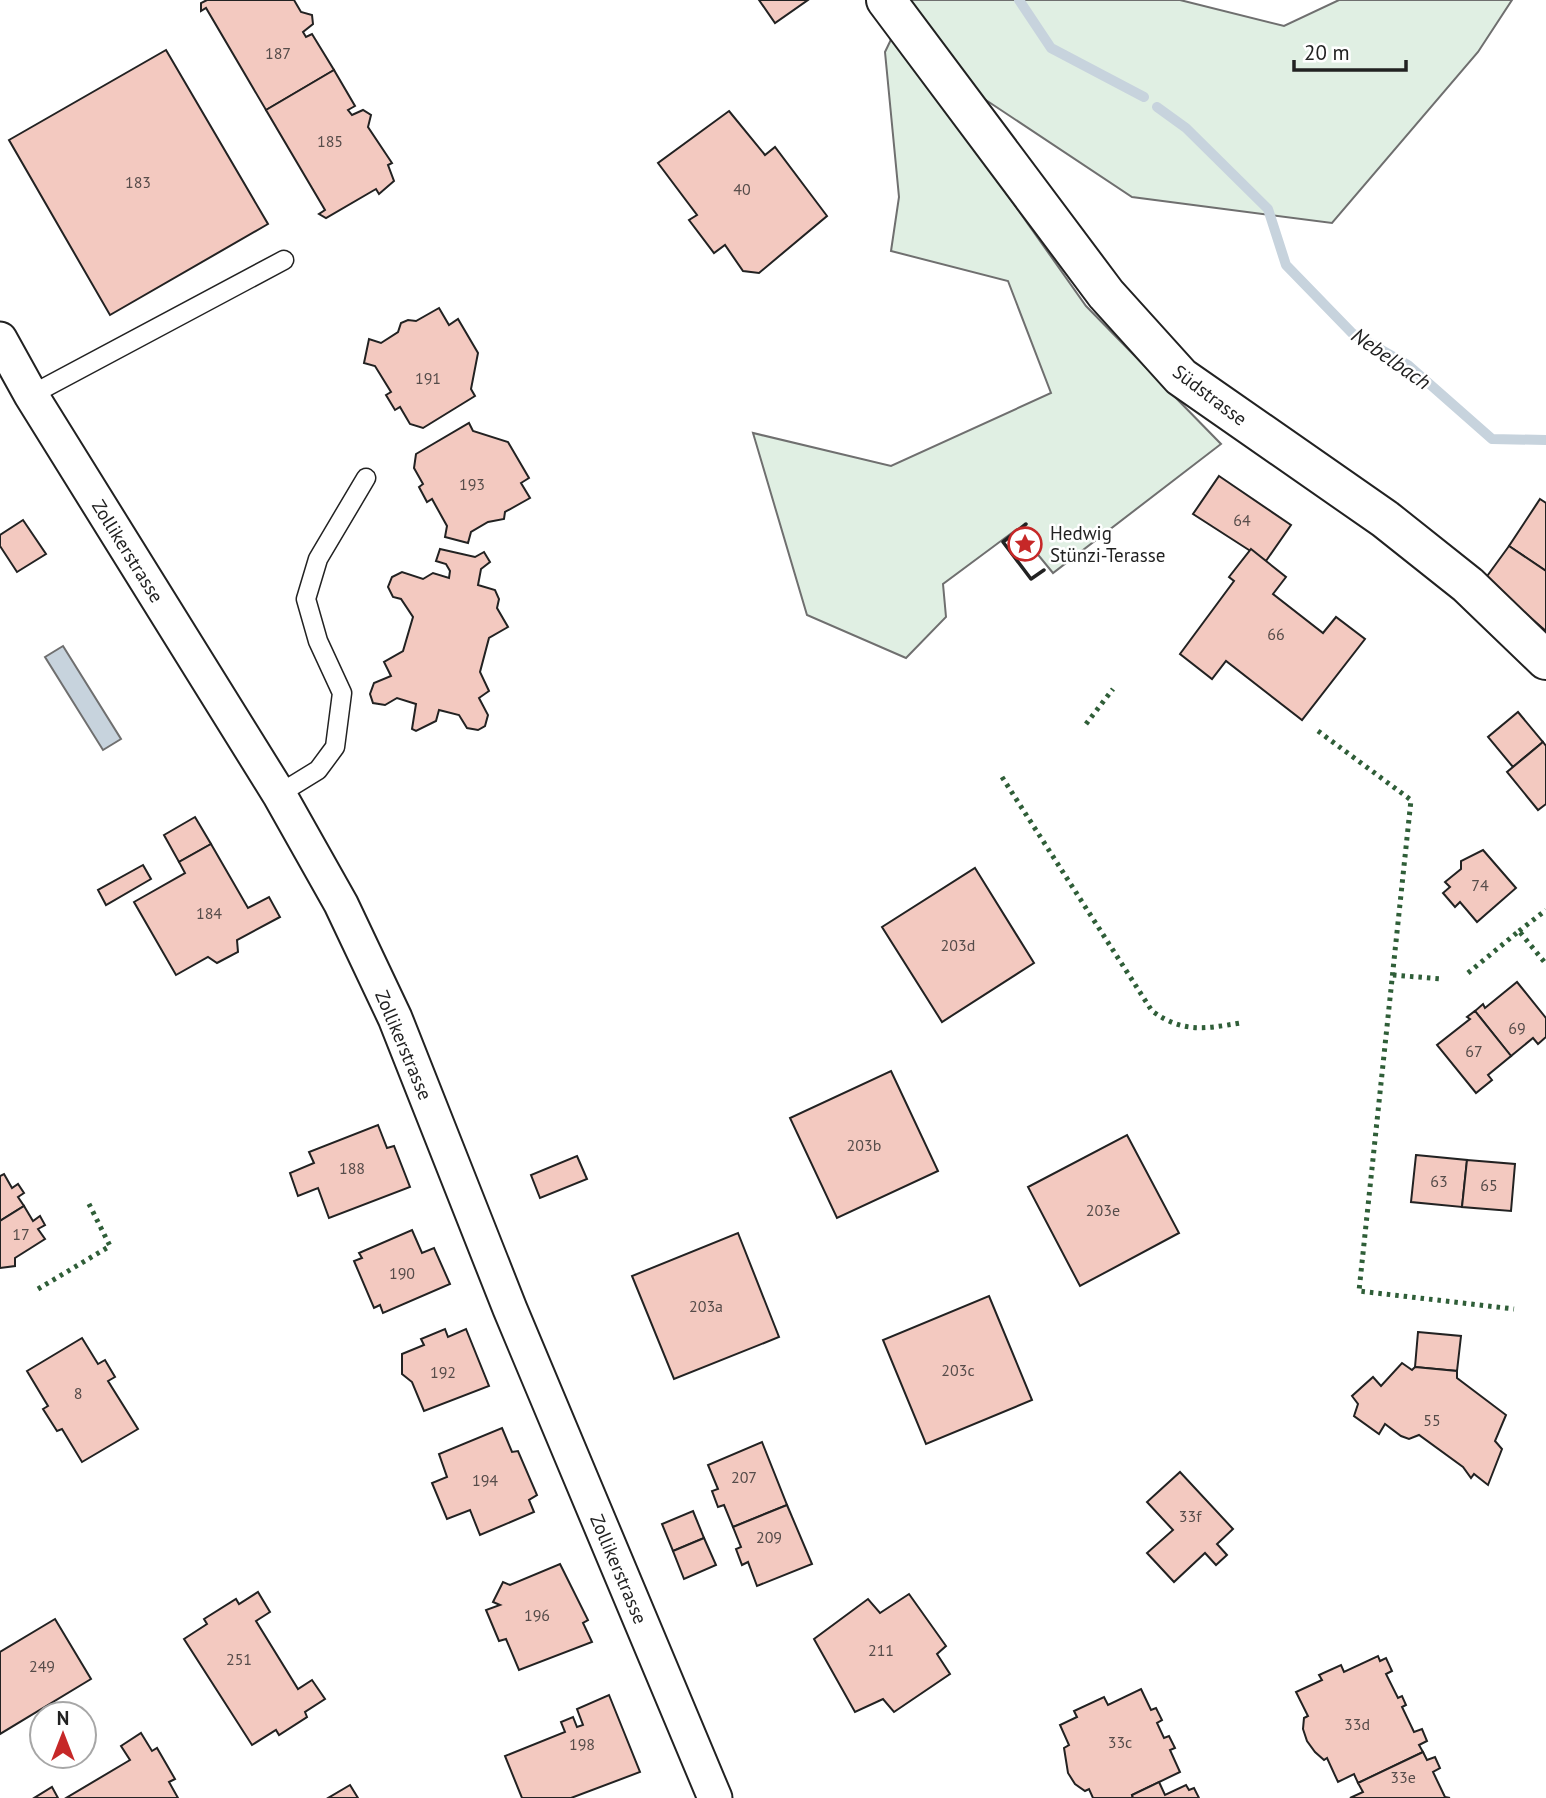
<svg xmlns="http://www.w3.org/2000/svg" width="1546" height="1798" font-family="'PT Sans',sans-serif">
	<rect width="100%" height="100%" fill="#fff"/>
	<path fill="#e0efe3" stroke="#6f6f6f" stroke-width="2" d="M910,0H1180L1284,26L1339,0H1512L1478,52L1332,223L1132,197L900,43L1086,306L1221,444L1053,573L1017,529L943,584L946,617L906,658L807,615L753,433L891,466L1051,393L1008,281L891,251L899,197L885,52Z"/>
	<path fill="#c7d3dd" stroke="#6f6f6f" stroke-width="2" d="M63,646L121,739L103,750L45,657Z"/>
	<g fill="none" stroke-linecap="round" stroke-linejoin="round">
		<g stroke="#c7d3dd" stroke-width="10">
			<path d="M1019,0L1051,48L1144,97"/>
			<path d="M1157,107L1186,128L1268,209L1286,265L1352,333L1408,365L1492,439L1546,440"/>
		</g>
	</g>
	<g fill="#f3c9c0" stroke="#222" stroke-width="2">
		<path d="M207,0H294L301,12L312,15L313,24L303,32L306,37L312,34L334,70L266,110L206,8L201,11V3Z"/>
		<path d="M759,0H808L775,23Z"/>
		<path d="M166,50L268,224L110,315L9,140Z"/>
		<path d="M334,70L355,106L348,110L352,115L363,110L371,115L368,127L392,163L388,165L394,181L379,194L376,189L326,218L319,214L325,210L266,110Z"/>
		<path d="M729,111L765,155L775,147L827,216L759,273L743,271L725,245L714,253L689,220L697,215L658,163Z"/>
		<path d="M439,308L449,325L458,319L478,353L471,389L475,396L423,428L410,424L400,407L395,410L386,395L391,392L375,366L364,363L369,339L381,343L398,332L401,323L408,320L416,321Z"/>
		<path d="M469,423L473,431L508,442L529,478L521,483L530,498L505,512L504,519L488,522L471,532L468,543L445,537L447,526L432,499L427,502L419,487L423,484L414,468L416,454Z"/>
		<path d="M1219,476L1291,525L1266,561L1193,514Z"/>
		<path d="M1540,499L1546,503V571L1509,546Z"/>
		<path d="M23,520L46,554L17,572L0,546V535Z"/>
		<path d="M1509,546L1546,571V631L1485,579Z"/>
		<path d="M440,549L475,557L484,552L490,562L481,569L478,585L495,590L499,599L497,608L508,627L489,638L480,672L489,691L479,698L488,715L485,726L478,730L467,728L459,715L439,710L436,721L416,731L412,729L416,704L397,698L385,705L373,703L370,694L374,683L391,676L384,662L403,651L413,617L401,599L393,597L388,587L392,577L402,572L423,579L433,573L449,578L450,571L446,564L436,561Z"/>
		<path d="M1251,549L1286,577L1273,594L1323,633L1336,617L1365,639L1302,720L1226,661L1212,679L1180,654L1234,581L1229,577Z"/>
		<path d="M1518,712L1543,742L1513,767L1488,737Z"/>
		<path d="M1543,742L1546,746V804L1538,810L1507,772Z"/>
		<path d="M195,817L211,844L179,862L164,835Z"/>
		<path d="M211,844L248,908L269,897L280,917L237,940L238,952L217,963L208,957L176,975L134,902L185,873L179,862Z"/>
		<path d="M1483,850L1516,888L1477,922L1460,902L1455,907L1443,893L1450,887L1445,882L1461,869V861Z"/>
		<path d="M143,865L151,879L106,905L98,890Z"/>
		<path d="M975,868L1034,963L942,1022L882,927Z"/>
		<path d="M1517,982L1546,1018V1037L1538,1044L1533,1038L1511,1056L1475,1011L1483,1004L1485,1008Z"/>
		<path d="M1475,1011L1511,1056L1488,1075L1492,1080L1476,1093L1437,1045L1470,1019L1467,1017Z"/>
		<path d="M891,1071L938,1171L837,1218L790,1118Z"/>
		<path d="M378,1125L387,1148L394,1146L410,1187L329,1218L318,1188L298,1196L290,1173L314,1163L309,1152Z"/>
		<path d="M1127,1135L1179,1233L1080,1286L1028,1187Z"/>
		<path d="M1416,1155L1467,1160L1462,1207L1411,1202Z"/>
		<path d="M577,1156L587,1179L540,1198L531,1175Z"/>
		<path d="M1467,1160L1515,1164L1511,1211L1462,1207Z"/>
		<path d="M4,1174L12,1188L18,1184L24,1193L18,1197L24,1206L0,1221V1176Z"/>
		<path d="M24,1206L33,1221L40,1216L45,1225L38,1229L45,1239L15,1258V1266L0,1268V1221Z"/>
		<path d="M412,1230L422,1253L434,1248L450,1284L383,1313L380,1305L374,1308L354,1261L362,1258L359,1253Z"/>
		<path d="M738,1233L779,1337L674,1379L632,1276Z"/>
		<path d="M989,1296L1032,1400L926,1444L883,1340Z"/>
		<path d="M445,1329L448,1337L466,1329L489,1386L424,1411L412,1382L402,1374V1354L424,1345L421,1339Z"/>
		<path d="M1418,1332L1461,1336L1457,1371L1415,1367Z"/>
		<path d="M82,1338L98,1364L105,1360L115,1377L108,1381L138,1429L82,1462L62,1429L57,1431L43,1409L48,1406L27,1371Z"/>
		<path d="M1402,1363L1412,1370L1415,1367L1457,1371V1378L1506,1415L1495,1441L1502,1449L1488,1485L1474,1474L1471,1478L1463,1467L1419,1435L1409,1439L1401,1436L1385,1424L1379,1434L1354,1416L1358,1404L1352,1396L1373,1377L1381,1386Z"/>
		<path d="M502,1428L512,1452L518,1451L537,1495L529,1500L534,1512L480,1535L470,1510L447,1519L432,1483L447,1477L439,1454Z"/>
		<path d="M762,1442L787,1505L733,1527L724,1505L718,1507L712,1491L718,1489L708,1465Z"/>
		<path d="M1180,1472L1233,1529L1217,1544L1227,1555L1216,1565L1205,1553L1174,1582L1147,1553L1173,1530L1147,1502Z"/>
		<path d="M787,1505L812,1564L757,1586L748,1562L742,1565L736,1549L741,1547L733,1527Z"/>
		<path d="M693,1511L704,1538L673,1551L662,1524Z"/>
		<path d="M704,1538L716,1565L684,1579L673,1551Z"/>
		<path d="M560,1564L588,1620L583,1623L592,1642L519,1670L506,1639L499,1641L486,1610L500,1605L493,1602L503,1582L510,1585Z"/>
		<path d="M258,1592L270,1612L256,1621L298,1689L312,1680L325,1699L305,1712L307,1717L279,1735L276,1730L252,1745L184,1639L207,1624L204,1619L236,1599L239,1604Z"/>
		<path d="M909,1594L946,1646L937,1654L950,1674L894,1712L883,1699L855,1712L814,1639L868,1599L880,1613Z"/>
		<path d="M55,1619L91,1679L0,1734V1652Z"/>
		<path d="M1378,1656L1380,1661L1386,1658L1392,1671L1386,1674L1398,1698L1402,1696L1406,1705L1402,1707L1414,1732L1422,1729L1427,1741L1419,1745L1423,1752L1358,1783L1354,1774L1338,1782L1327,1758L1324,1760L1315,1752L1307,1741L1303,1729L1304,1718L1308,1716L1296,1692L1322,1680L1319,1675L1341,1665L1344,1672Z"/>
		<path d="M1141,1689L1151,1710L1156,1708L1162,1720L1157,1723L1164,1738L1169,1736L1175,1748L1170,1750L1180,1772L1132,1795L1133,1798H1093L1089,1789L1085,1791L1075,1784L1068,1773L1064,1748L1069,1745L1060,1725L1077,1717L1074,1711L1104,1697L1108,1705Z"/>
		<path d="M609,1695L640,1772L571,1798H522L505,1756L565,1732L561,1722L573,1717L577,1727L583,1725L577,1709Z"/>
		<path d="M141,1733L152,1751L157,1748L175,1779L169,1782L178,1798H66L130,1760L121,1746Z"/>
		<path d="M1423,1752L1427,1760L1435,1757L1440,1768L1433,1772L1445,1797L1450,1798H1350L1363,1792L1358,1783Z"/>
		<path d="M1159,1782L1165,1795L1186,1785L1189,1790L1194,1788L1199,1798H1133L1132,1795Z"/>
		<path d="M350,1785L358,1798H328Z"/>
		<path d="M52,1787L58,1798H34Z"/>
	</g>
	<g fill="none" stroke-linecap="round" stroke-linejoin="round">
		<defs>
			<g id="lane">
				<path d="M31,395L284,260"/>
				<path d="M279,794L318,770L335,747L342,693L318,641L306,599L318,559L366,478"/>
			</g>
			<path id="street" d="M0,339L31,395L279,794L341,904L395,1018L510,1309L715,1798"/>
			<path id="secondary" d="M886,0L1106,294L1181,377L1385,519L1468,585L1546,660"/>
		</defs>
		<use href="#lane" stroke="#222" stroke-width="21"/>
		<use href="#street" stroke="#222" stroke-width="37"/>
		<use href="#secondary" stroke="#222" stroke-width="42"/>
		<use href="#lane" stroke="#fff" stroke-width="18"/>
		<use href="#street" stroke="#fff" stroke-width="33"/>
		<use href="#secondary" stroke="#fff" stroke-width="38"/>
		<g stroke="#2f5e38" stroke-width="5" stroke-dasharray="3.5 5" stroke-linecap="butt">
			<path d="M1086,724L1113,689"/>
			<path d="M1318,731L1411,800L1359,1291L1514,1309"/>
			<path d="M1002,777L1152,1011C1183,1033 1204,1029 1240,1023"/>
			<path d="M1519,931L1546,910"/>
			<path d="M1468,973L1519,931L1546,964"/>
			<path d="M1393,975L1442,979"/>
			<path d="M38,1289L110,1246L88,1202"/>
		</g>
		<path stroke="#222" stroke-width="3.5" d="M1026,524L1003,542L1031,579L1044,570"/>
	</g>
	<defs>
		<symbol id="sight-ring" viewBox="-11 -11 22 22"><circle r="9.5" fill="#fff" stroke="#c62828" stroke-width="1.5"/><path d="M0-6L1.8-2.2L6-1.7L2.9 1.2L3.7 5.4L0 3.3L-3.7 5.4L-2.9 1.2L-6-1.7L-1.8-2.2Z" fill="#c62828"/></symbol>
	</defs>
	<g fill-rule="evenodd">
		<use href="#sight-ring" x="1006" y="525" width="38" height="38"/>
	</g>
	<g text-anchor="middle" stroke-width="5" stroke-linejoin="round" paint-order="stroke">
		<g font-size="16" fill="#564c4a">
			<text x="278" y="59">187</text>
			<text x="330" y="147">185</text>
			<text x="138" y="188">183</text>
			<text x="742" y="195">40</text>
			<text x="428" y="384">191</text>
			<text x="472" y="490">193</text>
			<text x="1242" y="526">64</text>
			<text x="1276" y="640">66</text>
			<text x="1480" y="891">74</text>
			<text x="209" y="919">184</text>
			<text x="958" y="951">203d</text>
			<text x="1517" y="1034">69</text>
			<text x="1474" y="1057">67</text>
			<text x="864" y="1151">203b</text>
			<text x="352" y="1174">188</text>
			<text x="1439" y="1187">63</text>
			<text x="1489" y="1191">65</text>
			<text x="1103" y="1216">203e</text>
			<text x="21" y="1240">17</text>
			<text x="402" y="1279">190</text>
			<text x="706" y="1312">203a</text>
			<text x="958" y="1376">203c</text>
			<text x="443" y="1378">192</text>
			<text x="78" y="1399">8</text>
			<text x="1432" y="1426">55</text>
			<text x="744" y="1483">207</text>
			<text x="485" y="1486">194</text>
			<text x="1190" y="1522">33f</text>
			<text x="769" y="1543">209</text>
			<text x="537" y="1621">196</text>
			<text x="881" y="1656">211</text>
			<text x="239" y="1665">251</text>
			<text x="42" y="1672">249</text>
			<text x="1357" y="1730">33d</text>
			<text x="1120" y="1748">33c</text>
			<text x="582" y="1750">198</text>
			<text x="1403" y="1783">33e</text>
		</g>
		<g font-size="19" fill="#222" stroke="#fff">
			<text transform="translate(1210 395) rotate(37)" y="7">Südstrasse</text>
			<text transform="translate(128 551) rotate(58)" y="7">Zollikerstrasse</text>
			<text transform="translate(404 1045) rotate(67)" y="7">Zollikerstrasse</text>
			<text transform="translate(619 1569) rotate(67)" y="7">Zollikerstrasse</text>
		</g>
		<g font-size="19" fill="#222" stroke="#fff" text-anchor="start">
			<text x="1050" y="540">Hedwig<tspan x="1050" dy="22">Stünzi-Terasse</tspan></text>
		</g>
		<g font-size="21" font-style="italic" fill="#222" stroke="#fff">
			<text transform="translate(1391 359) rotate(35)" y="7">Nebelbach</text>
		</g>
	</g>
	<g transform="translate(63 1735)"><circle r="33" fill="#ffffff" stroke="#a7a7a7" stroke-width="2"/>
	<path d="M0-5L12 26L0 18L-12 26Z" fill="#c62828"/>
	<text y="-10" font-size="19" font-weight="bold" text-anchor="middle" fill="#222222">N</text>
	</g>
	<path d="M1294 60v10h112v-10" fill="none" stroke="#222222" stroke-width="3.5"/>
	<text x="1304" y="60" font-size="21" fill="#222222" stroke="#ffffff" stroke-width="5" paint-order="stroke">20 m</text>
</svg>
